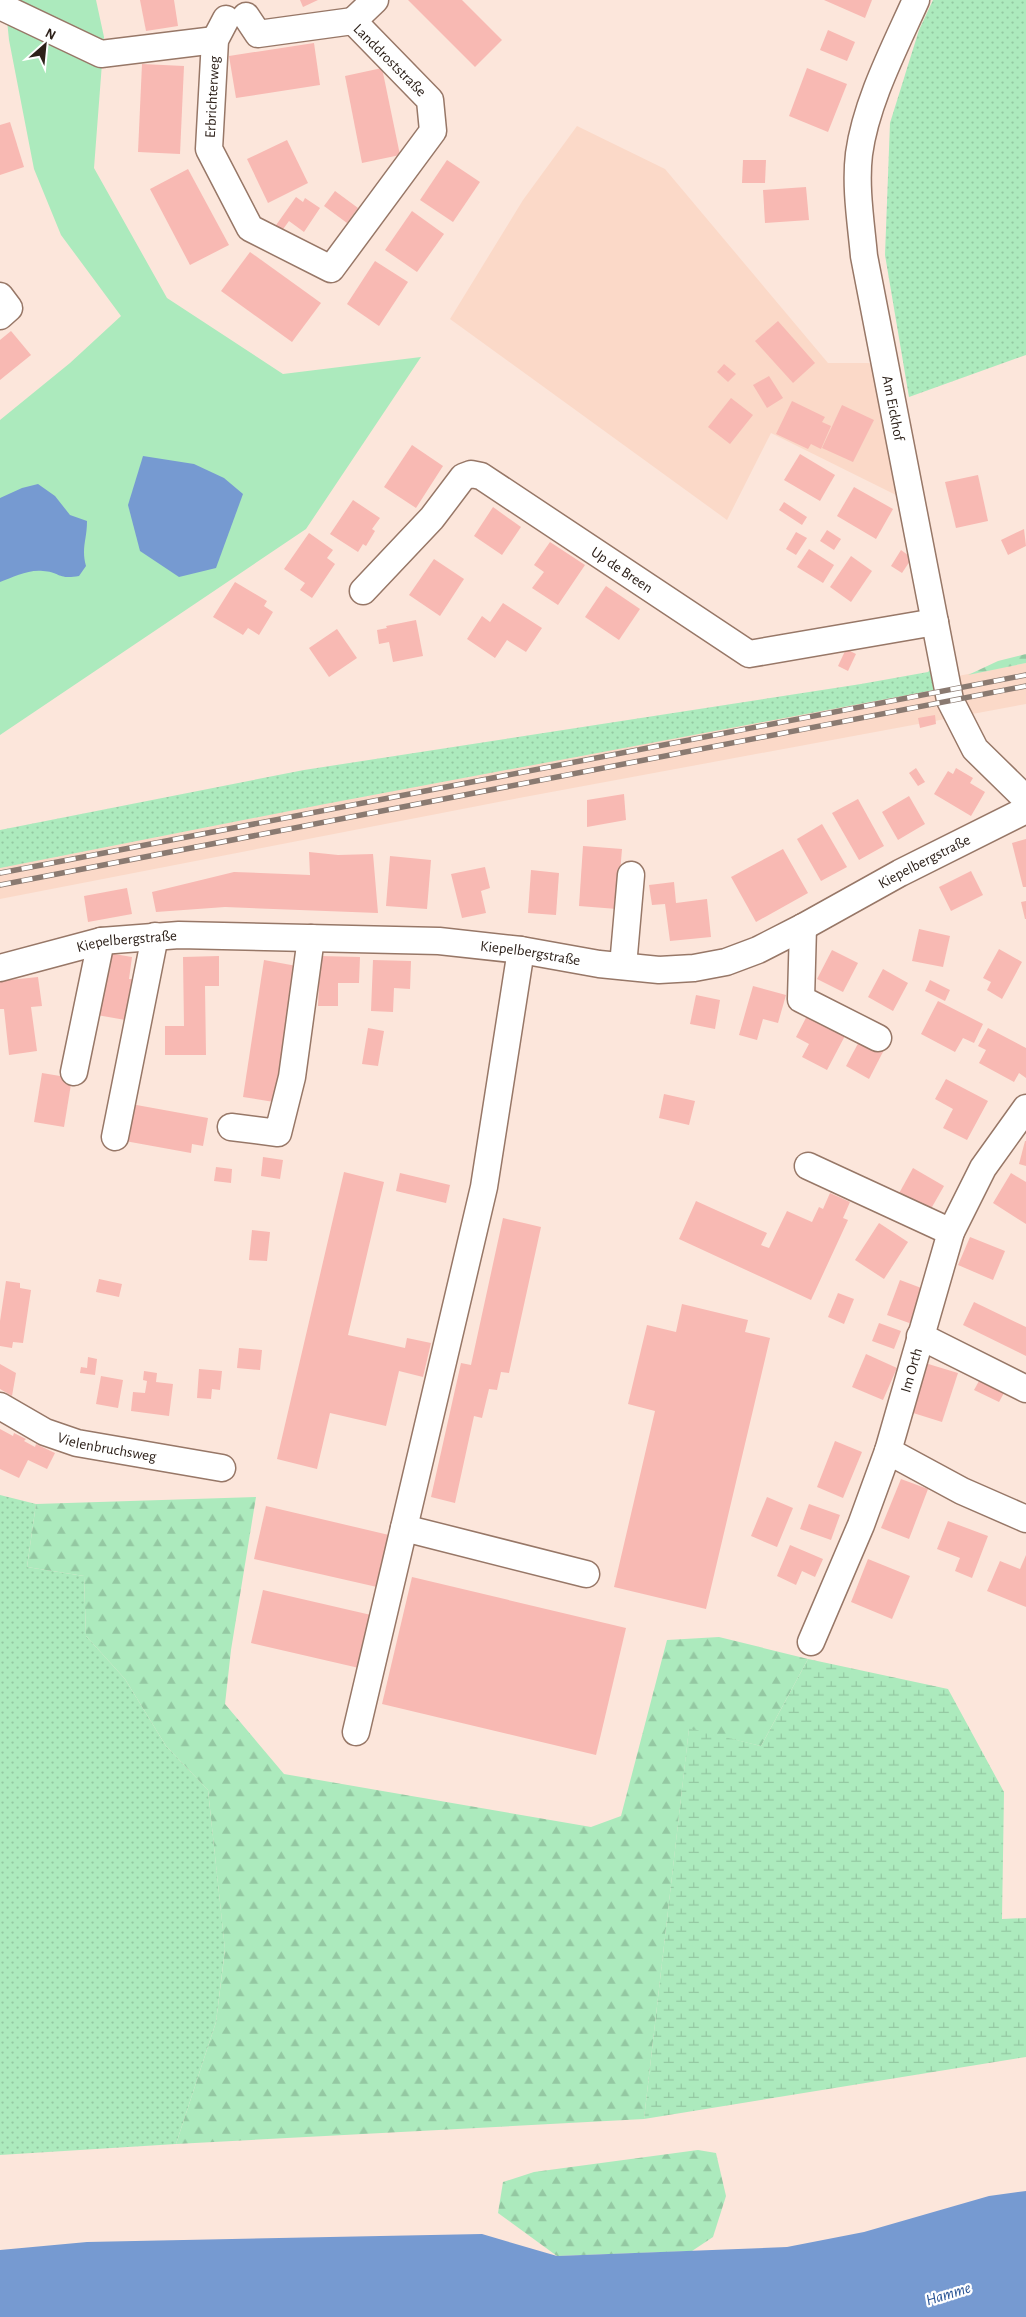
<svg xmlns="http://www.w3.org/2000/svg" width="1026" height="2317" font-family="'Alegreya Sans',sans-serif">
	<defs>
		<pattern id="grass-dots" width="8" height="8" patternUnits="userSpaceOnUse" patternTransform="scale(1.25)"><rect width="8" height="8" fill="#aceabd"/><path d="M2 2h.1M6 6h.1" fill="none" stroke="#94c8a2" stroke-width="1.8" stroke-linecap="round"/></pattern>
		<pattern id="forest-firs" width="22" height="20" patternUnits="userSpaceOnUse" patternTransform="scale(1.25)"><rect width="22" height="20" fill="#aceabd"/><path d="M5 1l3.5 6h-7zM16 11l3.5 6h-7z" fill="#94c8a2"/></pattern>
		<pattern id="wetland-marsh" width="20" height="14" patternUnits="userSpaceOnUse" patternTransform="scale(1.25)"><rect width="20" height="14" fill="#aceabd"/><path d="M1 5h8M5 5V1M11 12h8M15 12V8" fill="none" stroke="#94c8a2"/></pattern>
	</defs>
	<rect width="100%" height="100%" fill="#fce6db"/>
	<g fill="#fbd9c8">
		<path d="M577,126L665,169L828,363H873L902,498L771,433L727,520L450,319L523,200Z"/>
		<path d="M1026,663V704L519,798L0,899V859Z"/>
	</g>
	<g fill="url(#grass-dots)">
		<path d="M933,0H1026V355L909,397L885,255L890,123L919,30Z"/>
		<path d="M932,668L936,679L934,690L325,804L0,868V830L304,770L861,684L928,672Z"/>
		<path d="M0,1495L36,1504L27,1567L84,1576L86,1636L125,1679L166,1746L208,1790L225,1949L216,2022L176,2144L0,2155Z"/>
	</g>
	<g fill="url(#forest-firs)">
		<path d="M1026,654V663L968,675L998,661Z"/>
		<path d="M256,1497L231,1650L225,1704L284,1774L591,1827L621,1816L667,1640L719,1637L808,1659L761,1746L689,1729L644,2119L176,2144L216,2022L225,1950L208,1790L166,1746L125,1679L86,1636L84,1576L27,1567L36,1504Z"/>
		<path d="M698,2150L716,2153L726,2196L713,2237L692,2251L557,2256L498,2213L503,2182L534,2172Z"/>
	</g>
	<path fill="url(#wetland-marsh)" d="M808,1659L948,1689L1004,1792L1002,1919L1026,1918V2057L644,2119L689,1728L761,1746Z"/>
	<path fill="#aceabd" d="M5,0H96L104,37L94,168L167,298L283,374L421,357L306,529L0,735V420L70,363L121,316L61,235L34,169L9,40Z"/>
	<g fill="#769ad1">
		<path d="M143,456L194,464L224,478L243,494L216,568L179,577L140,551L128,505Z"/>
		<path d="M38,484L55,496L70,515L87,521C87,540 81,548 86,566L79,576C58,580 60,572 43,571C29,569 13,577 0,582V498L22,488Z"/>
		<path d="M1026,2191V2317H0V2250L87,2242L482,2234L557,2256L787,2247L864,2232L989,2196Z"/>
	</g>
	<g fill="#f8b9b3">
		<path d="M140,0H174L178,26L146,31Z"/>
		<path d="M300,0H318L303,7Z"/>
		<path d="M408,0H462L502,40L475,67Z"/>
		<path d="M824,0H872L865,18Z"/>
		<path d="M828,30L855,42L847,61L820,50Z"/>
		<path d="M314,43L320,85L236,98L229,56Z"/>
		<path d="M142,64L184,66L180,154L138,152Z"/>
		<path d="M382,68L400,155L362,163L345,76Z"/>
		<path d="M807,68L847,84L828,132L789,116Z"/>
		<path d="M10,122L24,167L0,175V125Z"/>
		<path d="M287,140L308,183L268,203L247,159Z"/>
		<path d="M447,160L480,182L453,222L420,200Z"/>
		<path d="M743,160H766L765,183H742Z"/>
		<path d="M188,169L229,245L190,265L150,189Z"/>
		<path d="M806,187L809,220L765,223L763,190Z"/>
		<path d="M335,191L358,208L347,223L324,206Z"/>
		<path d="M296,197L303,202L305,198L320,208L304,232L289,221L281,232L274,228Z"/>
		<path d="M412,211L444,234L417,272L385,250Z"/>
		<path d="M250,252L321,303L292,342L221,291Z"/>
		<path d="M375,261L408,282L379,326L347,304Z"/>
		<path d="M778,321L815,363L793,383L755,341Z"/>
		<path d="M11,331L31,355L0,380V340Z"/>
		<path d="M724,364L736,374L728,382L717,372Z"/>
		<path d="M769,376L783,398L767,408L753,385Z"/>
		<path d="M731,398L753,415L730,444L708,427Z"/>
		<path d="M792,401L825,417L822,422L831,426L821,449L811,444L808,449L776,434Z"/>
		<path d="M842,405L874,420L853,462L822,448Z"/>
		<path d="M412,445L443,466L416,508L384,487Z"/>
		<path d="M800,454L835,475L820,501L784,480Z"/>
		<path d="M978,475L988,521L956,528L945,482Z"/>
		<path d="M854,487L893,509L876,539L837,516Z"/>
		<path d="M353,500L380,518L372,529L375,531L366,546L363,544L358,552L330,534Z"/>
		<path d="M784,502L807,517L802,525L779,510Z"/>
		<path d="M493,507L521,527L502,555L474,536Z"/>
		<path d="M1024,529L1026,546L1008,555L1001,540Z"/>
		<path d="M827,530L841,539L834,550L820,541Z"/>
		<path d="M796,532L807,538L796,555L786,549Z"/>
		<path d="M309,533L333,550L327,558L335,564L312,598L300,590L305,583L284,569Z"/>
		<path d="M550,542L585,565L558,605L532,588L544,572L534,565Z"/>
		<path d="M809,549L834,565L823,583L797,567Z"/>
		<path d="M901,550L912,558L902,573L891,566Z"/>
		<path d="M851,556L872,571L851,602L830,587Z"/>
		<path d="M434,559L464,579L440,616L409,595Z"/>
		<path d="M235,582L267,601L264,606L273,612L259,635L248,628L243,635L213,617Z"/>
		<path d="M606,586L640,609L619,640L585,617Z"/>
		<path d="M503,603L542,628L526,652L507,640L495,658L467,639L482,616L490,622Z"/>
		<path d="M416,620L423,656L393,662L389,642L379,644L377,630L387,628L386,626Z"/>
		<path d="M337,629L357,658L329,677L309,648Z"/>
		<path d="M846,649L856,654L848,671L838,666Z"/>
		<path d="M935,715L936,724L920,728L918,718Z"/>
		<path d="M916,768L925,782L918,786L909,773Z"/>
		<path d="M956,768L973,778L970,783L985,792L971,816L934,794L948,771L953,774Z"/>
		<path d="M624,794L626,820L587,827V800Z"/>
		<path d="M909,796L925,824L898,840L882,812Z"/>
		<path d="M858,799L884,846L859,860L832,813Z"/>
		<path d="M822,824L847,867L821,881L797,839Z"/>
		<path d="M1026,839V887H1023L1012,843Z"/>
		<path d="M583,846L622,849L617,909L579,906Z"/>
		<path d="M783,849L808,893L756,922L731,877Z"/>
		<path d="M309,852L338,855L373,854L378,913L225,907L156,912L152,892L234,872L310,875Z"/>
		<path d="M390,856L431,860L427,909L386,906Z"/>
		<path d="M485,867L490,888L481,891L486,913L462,918L451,874Z"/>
		<path d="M531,870L559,873L556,915L528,913Z"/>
		<path d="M971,871L983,895L951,911L939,887Z"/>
		<path d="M674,882L676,903L707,899L711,937L670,941L665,904L652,905L649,885Z"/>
		<path d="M127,888L132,914L88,922L84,896Z"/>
		<path d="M1026,901V919H1025L1021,902Z"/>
		<path d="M919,929L950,936L943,967L912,961Z"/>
		<path d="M999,949L1022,962L1002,999L987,990L991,982L983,978Z"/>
		<path d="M832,950L858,963L843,992L817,979Z"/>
		<path d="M108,953L132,957L129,979L138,980L131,1021L97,1015Z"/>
		<path d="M219,956V986H205L206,1055H165V1026H184L183,957Z"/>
		<path d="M320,956L360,957L359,983H338V1006H318Z"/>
		<path d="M264,960L302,967L280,1103L243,1097Z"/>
		<path d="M373,960L411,961L410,989L394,988L393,1012L371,1011Z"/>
		<path d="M883,969L908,983L893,1011L868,997Z"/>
		<path d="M38,977L42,1006L31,1007L37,1051L9,1055L4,1009H0V981Z"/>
		<path d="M930,980L950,990L945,1001L925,991Z"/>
		<path d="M753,986L786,995L778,1023L763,1019L757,1040L739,1035Z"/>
		<path d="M696,995L720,1000L715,1029L690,1024Z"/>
		<path d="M938,1001L983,1024L974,1043L963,1038L955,1052L921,1034Z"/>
		<path d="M809,1012L847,1032L827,1070L802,1057L809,1044L796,1037Z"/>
		<path d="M368,1028L384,1031L378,1066L362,1064Z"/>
		<path d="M988,1028L1026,1048V1078L1019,1073L1014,1082L979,1063L986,1050L978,1046Z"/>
		<path d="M862,1036L885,1048L869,1079L846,1066Z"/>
		<path d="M42,1073L72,1078L64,1127L34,1122Z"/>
		<path d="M946,1079L988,1101L967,1140L943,1128L953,1109L935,1099Z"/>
		<path d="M664,1094L695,1101L689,1125L659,1118Z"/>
		<path d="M131,1104L208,1118L203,1146L192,1144L191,1153L125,1141Z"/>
		<path d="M1025,1141H1026V1166L1019,1164Z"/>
		<path d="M263,1157L283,1160L280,1179L261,1176Z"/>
		<path d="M216,1167L232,1169L231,1183L214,1181Z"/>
		<path d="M913,1168L944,1186L928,1214L897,1197Z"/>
		<path d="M344,1172L384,1182L348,1335L405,1348L407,1338L431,1343L423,1377L399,1371L386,1426L330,1413L317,1469L277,1459Z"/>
		<path d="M400,1173L450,1185L446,1203L396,1191Z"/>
		<path d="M1011,1173L1026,1182V1224L993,1203Z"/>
		<path d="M830,1193L850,1202L843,1218L848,1220L811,1300L679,1239L696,1201L767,1233L761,1245L769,1248L787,1211L812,1222L819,1207L823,1209Z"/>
		<path d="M503,1218L541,1227L509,1373L501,1372L497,1390L489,1389L482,1418L474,1416L455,1503L431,1497L461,1363L471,1365Z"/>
		<path d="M879,1223L908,1242L884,1279L855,1260Z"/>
		<path d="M252,1230L270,1232L267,1261L249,1260Z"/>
		<path d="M970,1237L1005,1251L993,1280L958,1265Z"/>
		<path d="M99,1279L122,1284L119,1297L96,1292Z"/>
		<path d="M900,1280L924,1289L912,1324L887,1315Z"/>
		<path d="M6,1281L20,1283V1288L31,1290L23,1343L13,1342L12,1348L0,1346V1321Z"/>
		<path d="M838,1293L854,1299L844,1324L828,1317Z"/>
		<path d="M974,1302L1026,1327V1356L963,1325Z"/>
		<path d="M682,1304L748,1320L745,1332L770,1338L706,1609L614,1587L655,1411L628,1404L647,1325L676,1332Z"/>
		<path d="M879,1323L901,1331L894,1349L872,1341Z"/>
		<path d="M239,1348L262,1350L260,1370L237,1368Z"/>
		<path d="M866,1354L897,1368L883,1400L852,1387Z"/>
		<path d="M88,1357L97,1359L95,1375L80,1373L81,1367L87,1368Z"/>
		<path d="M925,1363L958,1373L942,1422L910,1412Z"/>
		<path d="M0,1364L16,1373L12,1396L0,1389Z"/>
		<path d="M199,1369L222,1371L220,1390L212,1389L211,1399L197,1398Z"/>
		<path d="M144,1371L157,1373L156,1382L173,1384L169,1416L131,1411L133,1392L145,1393L147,1381L143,1380Z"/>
		<path d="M984,1372L1009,1384L999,1402L974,1390Z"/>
		<path d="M101,1376L123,1380L118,1408L96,1404Z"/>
		<path d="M0,1429L13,1436L14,1433L26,1439L24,1441L35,1447L36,1444L55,1453L47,1469L28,1460L19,1478L0,1469Z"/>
		<path d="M835,1441L862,1452L843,1498L817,1487Z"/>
		<path d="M901,1479L928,1489L909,1539L881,1528Z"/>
		<path d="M767,1497L793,1508L777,1547L751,1536Z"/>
		<path d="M809,1504L840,1515L831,1540L800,1529Z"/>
		<path d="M266,1506L389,1535L377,1587L254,1559Z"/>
		<path d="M948,1521L988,1536L972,1578L955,1571L960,1558L937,1549Z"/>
		<path d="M790,1545L823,1559L815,1577L802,1571L796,1585L777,1576Z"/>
		<path d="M1026,1555V1607L987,1591L1000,1561L1020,1569Z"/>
		<path d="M868,1559L910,1576L892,1619L851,1602Z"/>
		<path d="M412,1577L626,1628L596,1755L382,1704Z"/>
		<path d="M263,1590L371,1615L359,1668L251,1643Z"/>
	</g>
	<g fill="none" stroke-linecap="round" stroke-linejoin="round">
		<defs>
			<g id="minor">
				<path id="s1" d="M916,0C895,47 866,102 859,154C855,187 861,223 864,256L950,700L975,749L1026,799"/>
				<path d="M0,6L101,54L215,40"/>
				<path d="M226,19L215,40L209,149L250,228L331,269L433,131L430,100L353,21L258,34L246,16"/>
				<path d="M353,21L375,0"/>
				<path d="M0,296L9,308L0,316"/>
				<path id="s2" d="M363,591L432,518L463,477L471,474L481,476L749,654L935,622"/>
				<path d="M803,927L801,999L878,1038"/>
				<path d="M623,966L631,875"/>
				<path id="s3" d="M0,968L101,941L179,935L439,941L521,950L599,964L659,970L694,968L726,962L758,950L803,927L900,873L1026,810"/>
				<path d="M74,1072L101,941"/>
				<path d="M231,1127L278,1133L292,1077L311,938"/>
				<path d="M115,1137L155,936"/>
				<path d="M808,1166L951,1232"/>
				<path d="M920,1336L1026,1389"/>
				<path id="s4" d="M0,1406L45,1432L77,1443L222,1468"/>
				<path d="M888,1451L962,1491L1026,1519"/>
				<path d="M404,1528L586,1574"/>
				<path id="s5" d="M811,1642L861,1525L888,1451L951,1232L983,1168L1026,1108"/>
				<path d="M356,1732L484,1187L521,950"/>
			</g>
		</defs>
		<use href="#minor" stroke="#977767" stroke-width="29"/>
		<use href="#minor" stroke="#fff" stroke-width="26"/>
		<defs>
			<g id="rail">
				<path d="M0,873L1026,675"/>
				<path d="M0,885L1026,686"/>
			</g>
		</defs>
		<use href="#rail" stroke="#8a7a71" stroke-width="5.5"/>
		<use href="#rail" stroke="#fff" stroke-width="4" stroke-dasharray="11" stroke-linecap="butt"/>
	</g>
	<g text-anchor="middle" stroke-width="4.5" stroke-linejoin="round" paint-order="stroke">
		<g font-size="15" fill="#2d211a" stroke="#fff">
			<text transform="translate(390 60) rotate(45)" y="5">Landdroststraße</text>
			<text transform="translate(212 97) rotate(-87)" y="5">Erbrichterweg</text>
			<text dy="5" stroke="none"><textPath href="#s1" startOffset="422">Am Eickhof</textPath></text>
			<text dy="5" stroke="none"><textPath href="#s2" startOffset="340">Up de Breen</textPath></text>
			<text dy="5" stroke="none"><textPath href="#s3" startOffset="955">Kiepelbergstraße</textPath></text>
			<text dy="5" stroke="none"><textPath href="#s3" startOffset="130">Kiepelbergstraße</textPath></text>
			<text dy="5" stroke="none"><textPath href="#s3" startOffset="535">Kiepelbergstraße</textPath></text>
			<text dy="5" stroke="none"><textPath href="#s5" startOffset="290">Im Orth</textPath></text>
			<text dy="5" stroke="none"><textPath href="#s4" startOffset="116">Vielenbruchsweg</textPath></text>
		</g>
		<g font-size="16" font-style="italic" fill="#245093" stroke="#fff">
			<text transform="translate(948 2293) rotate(-17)" y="6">Hamme</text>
		</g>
	</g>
	<g transform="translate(45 45) rotate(27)" stroke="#ffffff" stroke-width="4" paint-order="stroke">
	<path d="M0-4L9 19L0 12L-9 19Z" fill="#2d211a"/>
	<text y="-8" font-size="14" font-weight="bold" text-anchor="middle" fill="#2d211a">N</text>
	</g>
</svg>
